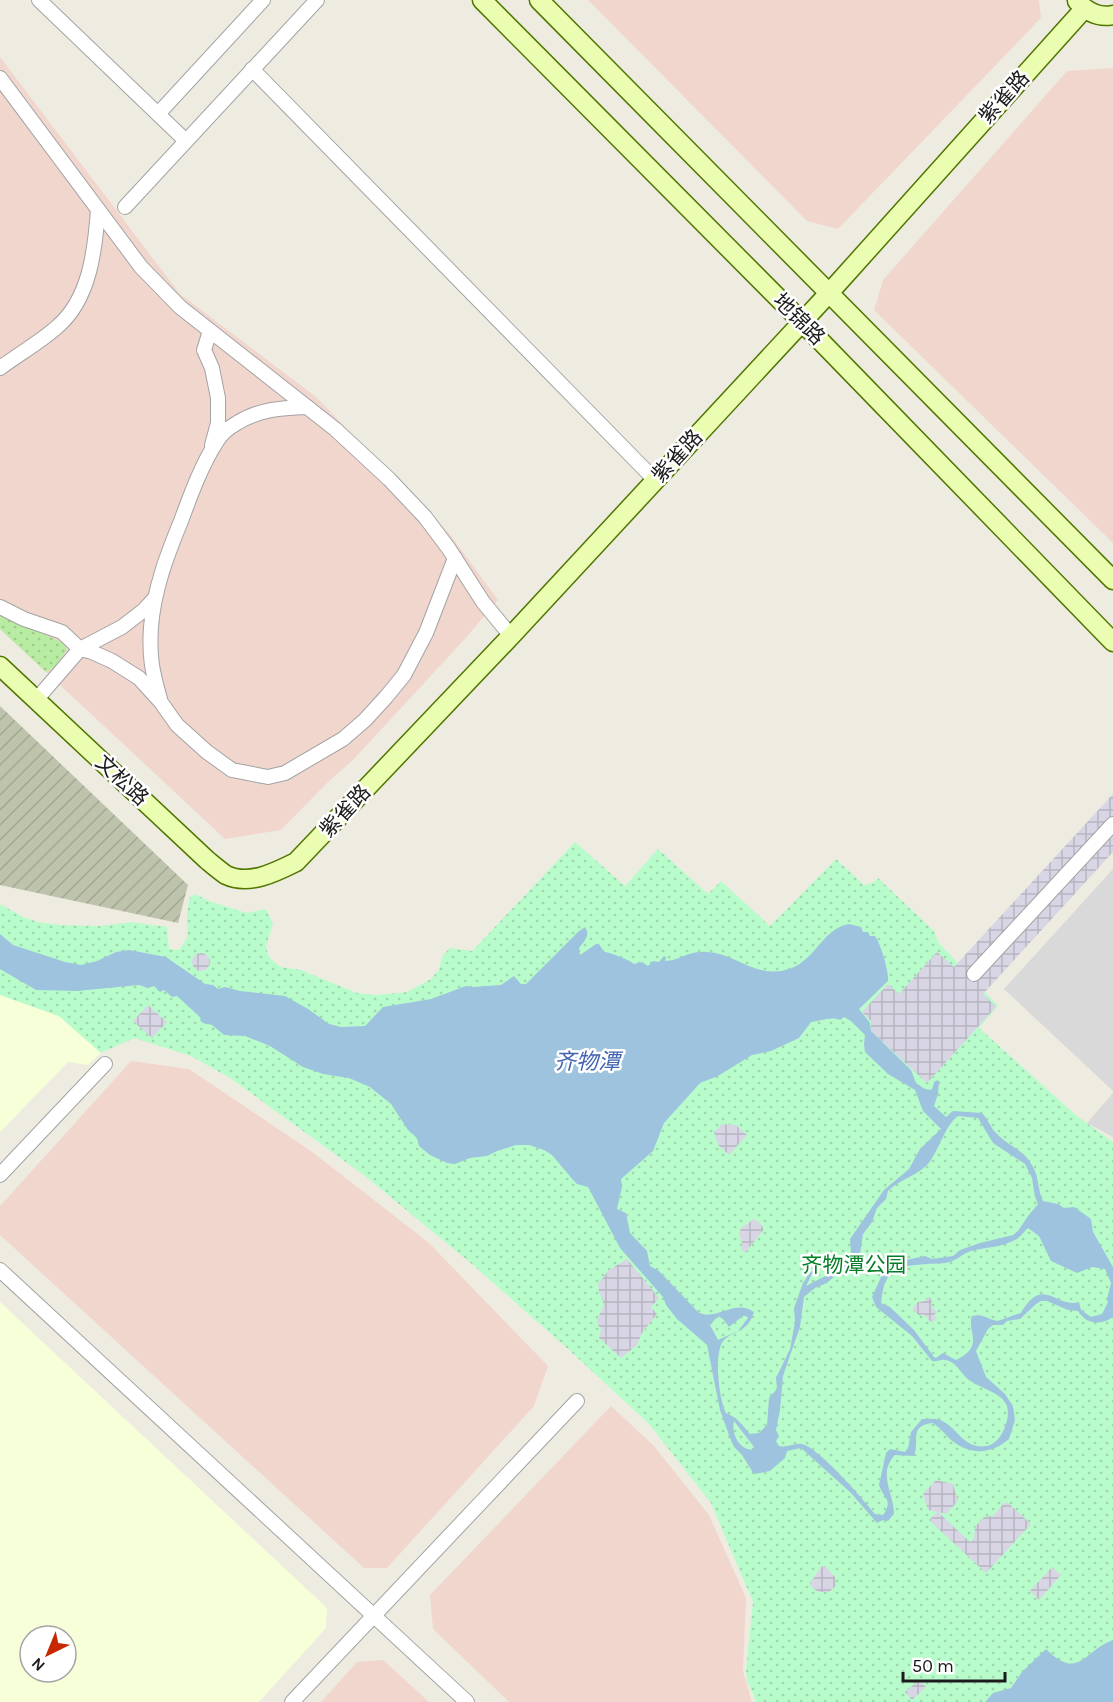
<svg xmlns="http://www.w3.org/2000/svg" width="1113" height="1702" font-family="Karla,'Noto Sans SC',sans-serif">
	<defs>
		<pattern id="construction-furrows" width="10" height="10" patternUnits="userSpaceOnUse" patternTransform="scale(1.5)"><rect width="10" height="10" fill="#bec3ac"/><path d="M-1 1l2-2M0 10L10 0M9 11l2-2" fill="none" stroke="#a3a793"/></pattern>
		<pattern id="grass-dots" width="8" height="8" patternUnits="userSpaceOnUse" patternTransform="scale(1.5)"><rect width="8" height="8" fill="#b8eca2"/><path d="M2 2h.1M6 6h.1" fill="none" stroke="#9eca8b" stroke-width="1.8" stroke-linecap="round"/></pattern>
		<pattern id="park-dots" width="8" height="8" patternUnits="userSpaceOnUse" patternTransform="scale(1.5)"><rect width="8" height="8" fill="#b9fccc"/><path d="M2 2h.1M6 6h.1" fill="none" stroke="#9ed7af" stroke-width="1.8" stroke-linecap="round"/></pattern>
		<pattern id="plaza-grid" width="8" height="8" patternUnits="userSpaceOnUse" patternTransform="scale(1.5)"><rect width="8" height="8" fill="#d8d5e4"/><path d="M0 4h8M4 0v8" fill="none" stroke="#b9b6c3"/></pattern>
	</defs>
	<rect width="100%" height="100%" fill="#eeece1"/>
	<g fill="#dad9d9">
		<path d="M1113,869V1091L1004,989Z"/>
		<path d="M1113,1093V1137L1087,1123Z"/>
	</g>
	<g fill="#f1d6ce">
		<path d="M588,0H1039L1041,18L838,229L807,221Z"/>
		<path d="M0,57L180,294L316,397L449,533L498,600L463,641L353,760L327,783L281,830L225,839L0,629Z"/>
		<path d="M1113,68V543L874,310L883,280L1067,71Z"/>
		<path d="M131,1061L189,1069L311,1151L429,1243L548,1366L534,1406L387,1568H364L0,1235V1206Z"/>
		<path d="M611,1406L654,1446L709,1515L746,1598L743,1671L752,1702H509L433,1629L430,1595Z"/>
		<path d="M383,1660L429,1702H321L357,1662Z"/>
	</g>
	<g fill="#f7ffd9" fill-rule="evenodd">
		<path d="M0,995L59,1016L101,1053L88,1065L68,1062L0,1132Z"/>
		<path d="M0,1302L327,1608L326,1628L259,1702H0ZM30,1636H66V1672H30Z"/>
	</g>
	<path fill="url(#construction-furrows)" d="M0,706L188,885L178,923L0,885Z"/>
	<path fill="url(#grass-dots)" d="M0,614L63,643L67,649L56,666L46,672L0,629Z"/>
	<path fill="url(#park-dots)" d="M575,842L625,886L658,849L708,894L721,881L770,926L836,859L864,885L872,883L878,878L934,931L938,942L998,1006L979,1028L1077,1116L1113,1142V1702H756L747,1680L746,1670L753,1602L711,1503L649,1424L568,1349L473,1265L365,1176L230,1078L191,1056L134,1038L101,1053L59,1016L0,995V904L23,917L38,922L59,925L100,926L132,922L167,927L169,949L179,950C191,933 187,937 187,918C187,912 189,905 189,898L195,894L209,901L247,913L266,909L273,924L266,946L268,955L274,962L281,967L301,970L357,993L377,995L407,992L431,979L439,969L443,955L450,948L472,951L478,945Z"/>
	<g fill="url(#plaza-grid)">
		<path d="M1113,794V852L983,994L996,1007L927,1083L871,1031V1021L862,1012L888,984L899,994L937,952L954,967Z"/>
		<circle cx="201" cy="962" r="9"/>
		<path d="M148,1005L167,1022L152,1038L133,1021Z"/>
		<path d="M722,1124L736,1125L747,1135L729,1155L718,1145L714,1132Z"/>
		<path d="M754,1219L759,1222L764,1229L745,1253L741,1249L742,1243L739,1234L741,1228Z"/>
		<path d="M627,1259L659,1298L651,1307L657,1314L642,1333L637,1345L621,1358L599,1338L601,1329L598,1325L597,1320L603,1306V1300L599,1292L598,1284L609,1270Z"/>
		<path d="M929,1297L932,1300L931,1306L937,1312L934,1315L937,1318L932,1323L923,1314L920,1316L912,1309L918,1302L925,1301Z"/>
		<path d="M936,1480L953,1484L958,1501L946,1514L938,1512L970,1542L974,1539L975,1527L984,1517L993,1516L1004,1503H1008L1031,1524L986,1573L929,1520L937,1512L928,1510L923,1494Z"/>
		<path d="M825,1566L835,1577L836,1586L829,1592H819L812,1588L810,1583L821,1567Z"/>
		<path d="M1052,1567L1061,1575L1039,1600L1030,1591Z"/>
		<path d="M919,1680L926,1687L912,1700L905,1692Z"/>
	</g>
	<g fill="#9ec3df" fill-rule="evenodd">
		<path d="M849,924L861,927L863,932H868L870,936H875C881,944 889,972 888,981L859,1009L870,1023L871,1031L911,1070L916,1083L925,1089L932,1090L934,1082L938,1080L939,1082L938,1094L934,1106L946,1117L953,1111L982,1113C988,1119 990,1127 996,1133C1010,1148 1024,1148 1034,1169C1039,1179 1038,1191 1043,1201L1058,1204L1064,1208L1074,1207L1091,1219L1093,1232L1113,1267V1317C1100,1326 1086,1324 1078,1311L1068,1310L1047,1301H1041L1036,1304L1020,1319L1007,1321L1003,1325H993L988,1329L976,1351L986,1377L1005,1394L1013,1406L1015,1420L1009,1439C991,1455 969,1455 951,1440C945,1434 940,1428 933,1423C908,1425 920,1442 914,1456L895,1455C877,1474 894,1493 894,1514L888,1521L883,1520L877,1523L851,1493L801,1448L787,1451L785,1458L770,1471L754,1474L742,1455L734,1447L730,1438L720,1410L707,1345L677,1319L666,1305L663,1297L620,1248L588,1187L577,1184L573,1180L552,1155L544,1150L529,1145H516L497,1151L487,1156L470,1158L455,1164L447,1163L430,1155L419,1146L417,1138L408,1130L391,1104L370,1087L349,1078L323,1074L303,1067L270,1046L245,1036L224,1035L212,1025L203,1023L200,1020L201,1018L177,996L172,997L164,990L160,992L154,986L148,988L139,985L77,991L36,990L0,969V934L13,945L65,962L81,965L97,961L116,952L129,950L166,957L205,984L213,985L218,989L225,987L240,991L285,996L308,1009L329,1024L341,1027L365,1026L383,1007L431,999L466,986L473,987L501,985L514,976L521,984H526L578,932L585,927C591,935 584,942 579,948L580,955L596,944H599L604,952C609,952 630,960 634,964L642,962L648,966L653,961L659,962L664,956L666,957L665,961C680,961 688,950 707,952C737,953 756,981 792,968C815,959 825,927 849,924ZM844,1017L851,1021L865,1035L864,1044L865,1052L888,1074L915,1090L923,1111L941,1129L920,1149L909,1169L884,1190L850,1239L851,1253C843,1263 837,1259 826,1259L809,1274L803,1283L794,1308L795,1322L790,1349L776,1378L777,1389L769,1398L767,1425L759,1433L750,1434C742,1425 737,1417 726,1413C719,1400 713,1351 724,1340C736,1329 748,1332 754,1312C735,1298 716,1322 698,1312L659,1271L650,1266L647,1251L630,1233L626,1213L617,1209L622,1187L621,1179L653,1151L664,1123L700,1083L718,1076L752,1055L771,1051L799,1038L811,1022C820,1021 831,1016 840,1020ZM958,1116L978,1118L993,1143L1025,1164L1032,1178L1035,1197L1038,1204L1028,1216L1018,1231L1013,1235L980,1243L960,1250L953,1256L932,1259L925,1256L892,1263L882,1275L872,1297L876,1307L912,1336L932,1361C938,1362 940,1359 945,1360C956,1361 961,1374 969,1380C990,1394 1017,1394 1005,1427C1002,1435 996,1444 987,1446C963,1450 957,1426 940,1420C935,1418 927,1419 922,1419L911,1432L908,1448L905,1452L890,1449L886,1453L879,1485C883,1498 894,1500 883,1515L875,1514C864,1500 818,1447 802,1444C794,1443 787,1448 779,1446L776,1441L779,1436L776,1430L780,1410L783,1376L800,1327L804,1297L815,1288L827,1283L860,1254L863,1234L872,1222L877,1208L886,1199L888,1191C900,1179 917,1176 928,1164C939,1151 945,1125 958,1116ZM1028,1228L1039,1236L1051,1261L1077,1273L1092,1267L1105,1269L1111,1283L1107,1299L1108,1302L1102,1314L1091,1317L1081,1310L1079,1302C1056,1309 1043,1274 1021,1313C1016,1314 1000,1321 997,1321C987,1319 983,1313 972,1316C966,1331 986,1346 956,1360L943,1353L936,1358L934,1357L914,1330L890,1307L881,1303C883,1290 883,1279 895,1270C903,1264 934,1264 945,1263C955,1262 962,1254 971,1251C986,1247 1000,1248 1015,1240C1020,1238 1024,1231 1028,1228ZM826,1263L834,1266L833,1272L806,1286L812,1274ZM718,1316L723,1319L729,1327L743,1316H746L748,1318L738,1331L718,1340L710,1325ZM734,1421L754,1447L752,1450C739,1449 731,1434 734,1421Z"/>
		<path d="M1113,1640V1702H985L993,1693L1011,1688L1022,1672L1046,1649C1079,1682 1084,1650 1113,1640Z"/>
	</g>
	<g fill="none" stroke-linecap="round" stroke-linejoin="round">
		<defs>
			<g id="street">
				<path d="M39,0L186,141"/>
				<path d="M252,69L655,480"/>
				<path d="M0,78L141,267L180,307L335,429L389,479L425,517L449,549L483,602L511,636"/>
				<path d="M158,114L263,0"/>
				<path d="M125,207L317,0"/>
				<path d="M210,331L204,350L212,368L218,398V423L212,445"/>
				<path d="M0,368C19,354 40,342 57,327C90,299 95,250 98,210"/>
				<path d="M0,607L24,619L62,632L80,649L92,652L112,661L139,678L160,701L177,725L207,752L232,770L268,777L285,773L343,739L365,720L386,697L404,675L426,633L455,558"/>
				<path d="M160,699C152,671 149,656 151,627C154,589 167,555 181,521C191,494 201,466 217,441C221,434 230,427 237,423C259,409 282,408 307,407"/>
				<path d="M36,700L80,649L122,627L144,610L155,598"/>
				<path d="M974,974L1113,824"/>
				<path d="M0,1175L105,1064"/>
				<path d="M0,1270L467,1702"/>
				<path d="M292,1702L577,1401"/>
			</g>
			<g id="secondary">
				<path d="M482,0L802,322L1113,642"/>
				<path d="M539,0L1113,580"/>
				<path d="M1077,1C1087,12 1099,18 1113,15"/>
				<path d="M0,666L207,860C213,865 220,871 226,875C249,886 276,872 296,862L511,636L830,292L1084,9"/>
			</g>
		</defs>
		<use href="#street" stroke="#a3a3a3" stroke-width="16"/>
		<use href="#secondary" stroke="#517600" stroke-width="21"/>
		<use href="#street" stroke="#fff" stroke-width="14"/>
		<use href="#secondary" stroke="#eafdb0" stroke-width="18"/>
	</g>
	<g text-anchor="middle" stroke-width="5" stroke-linejoin="round" paint-order="stroke">
		<g font-size="21" fill="#1c1c1c" stroke="#fff">
			<text transform="translate(1004 97) rotate(-48)" y="7">紫雀路</text>
			<text transform="translate(799 319) rotate(45)" y="7">地锦路</text>
			<text transform="translate(677 456) rotate(-47)" y="7">紫雀路</text>
			<text transform="translate(122 780) rotate(43)" y="7">文松路</text>
			<text transform="translate(345 811) rotate(-47)" y="7">紫雀路</text>
		</g>
		<g font-size="21" fill="#057f27" stroke="#fff">
			<text x="854" y="1272">齐物潭公园</text>
		</g>
		<g font-size="22" font-style="italic" fill="#4364b0" stroke="#fff">
			<text x="587" y="1069">齐物潭</text>
		</g>
	</g>
	<g transform="translate(48 1654) rotate(223)"><circle r="28" fill="#ffffff" stroke="#a4a4a4" stroke-width="1.5"/>
	<path d="M0-4.5L10 22L0 15L-10 22Z" fill="#c82800"/>
	<text y="-9" font-size="16" font-weight="bold" text-anchor="middle" fill="#1c1c1c">N</text>
	</g>
	<path d="M903 1672v9h102v-9" fill="none" stroke="#1c1c1c" stroke-width="3"/>
	<text x="912" y="1672" font-size="18" fill="#1c1c1c" stroke="#ffffff" stroke-width="4.5" paint-order="stroke">50 m</text>
</svg>
